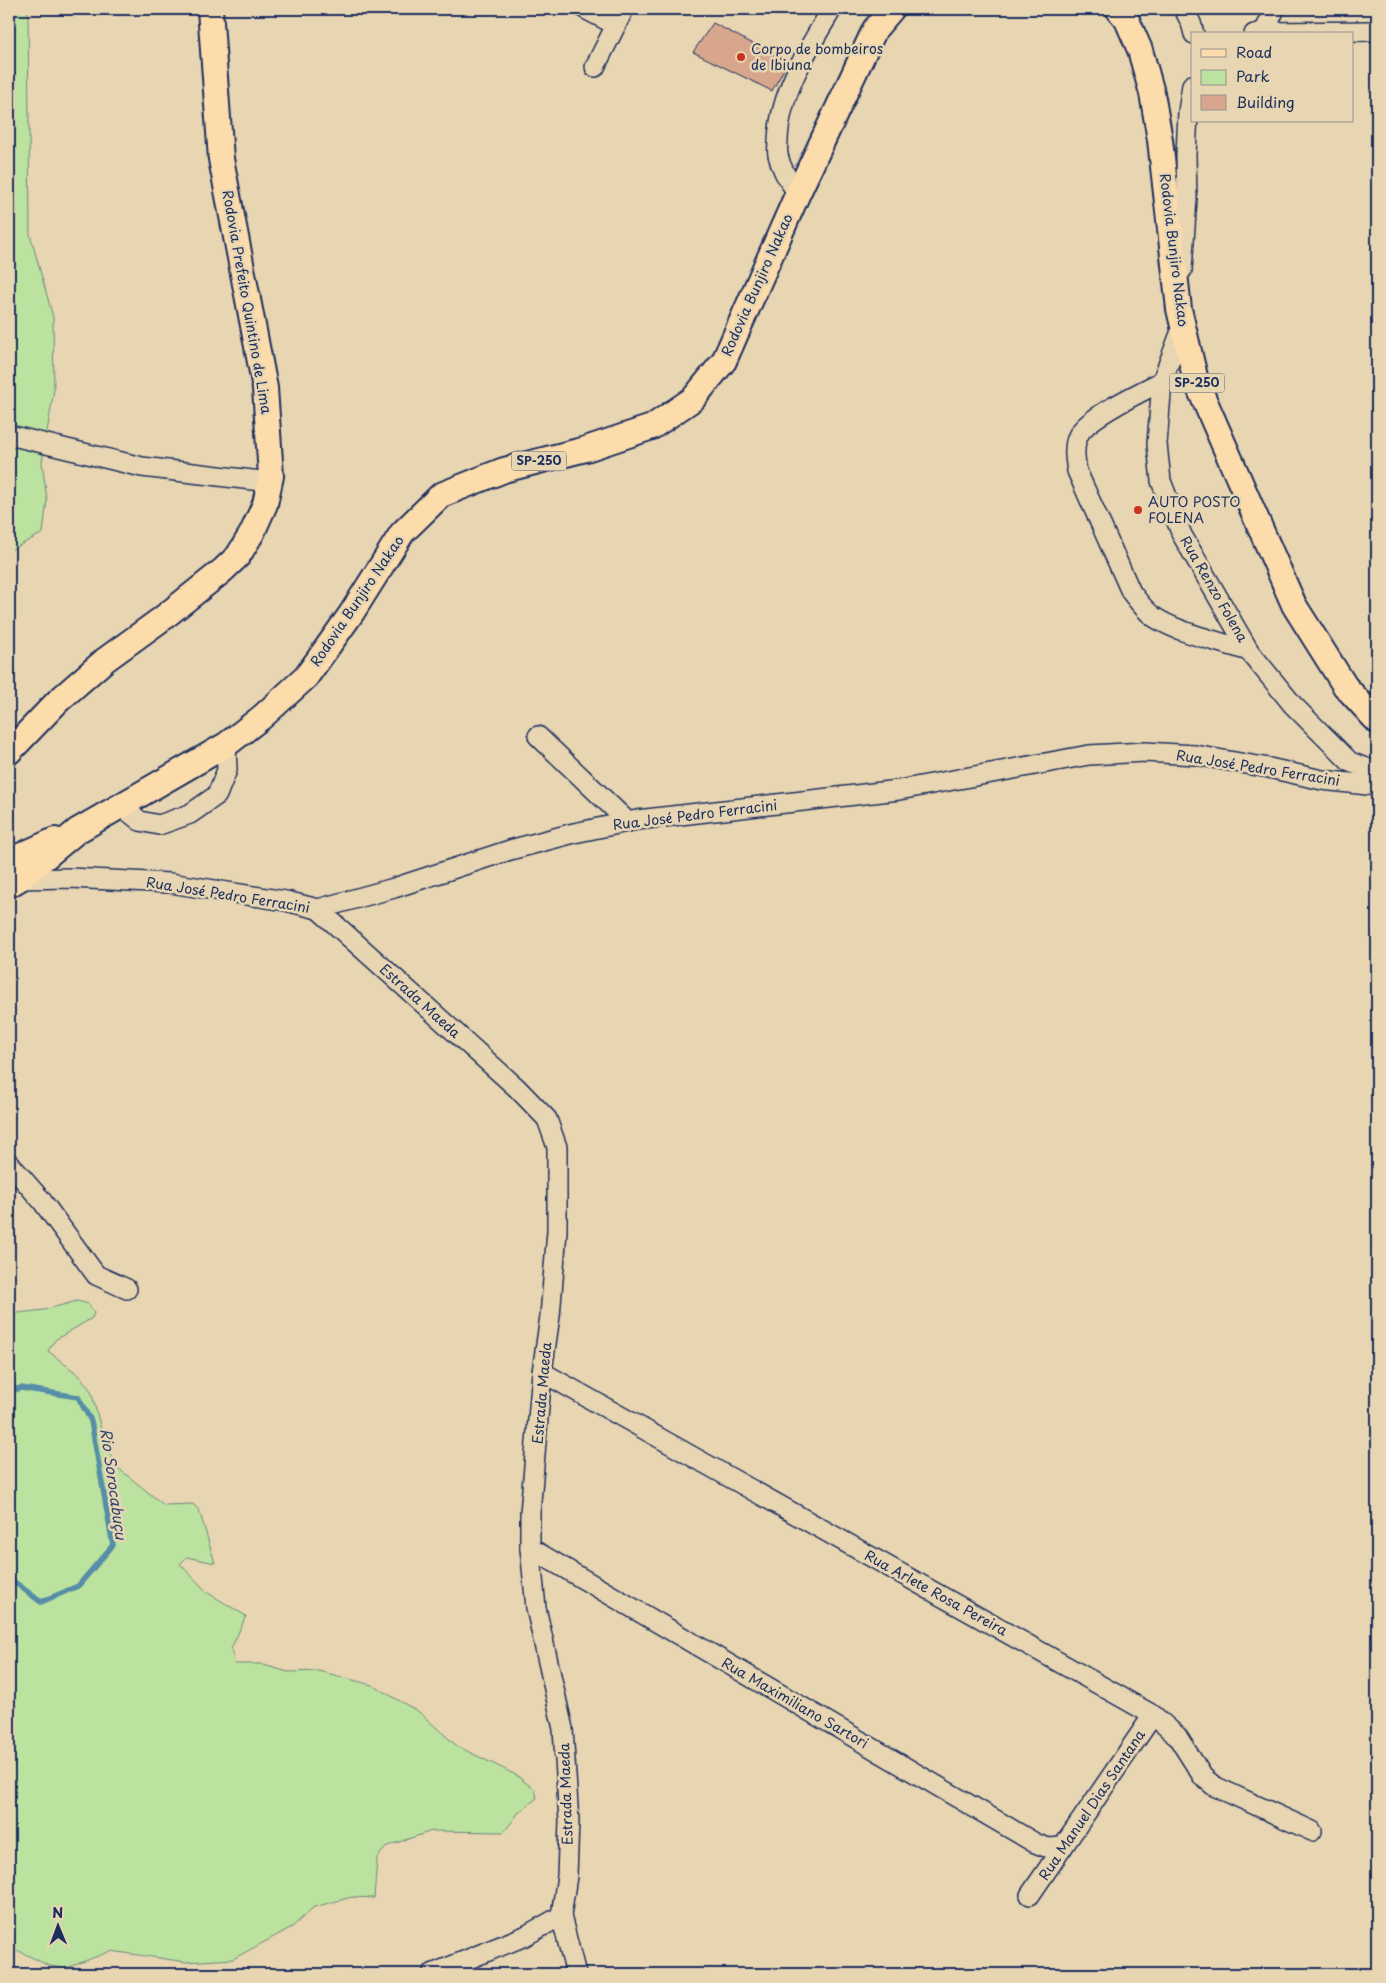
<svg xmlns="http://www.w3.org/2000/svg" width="1386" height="1983" font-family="'Playpen Sans',sans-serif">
	<rect width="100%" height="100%" fill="#e8d5b2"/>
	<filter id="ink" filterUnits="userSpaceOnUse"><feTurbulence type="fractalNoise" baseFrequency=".02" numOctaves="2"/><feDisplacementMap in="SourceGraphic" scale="10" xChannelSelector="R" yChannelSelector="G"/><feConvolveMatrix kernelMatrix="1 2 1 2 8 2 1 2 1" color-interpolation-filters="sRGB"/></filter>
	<g filter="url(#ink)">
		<g fill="#bbe29e" stroke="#6b887e">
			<path d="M9,9H28L30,234L53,317L54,390L42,462L47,500L43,533L9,551Z"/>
			<path d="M77,1301L89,1304L94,1313L92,1318L55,1340L48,1351L80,1376L91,1391L106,1448L118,1468L164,1505L193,1504L199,1510L215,1563L187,1557L180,1564L208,1593L246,1616L231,1649L235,1664H260L288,1672L319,1671L372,1685L419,1712L457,1746L516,1775L535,1790L537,1798L520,1811L504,1832L432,1831L387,1846L377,1858L374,1898L352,1897L314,1907L292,1927L233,1959L186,1962L111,1951L64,1969L47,1965L9,1946V1314L44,1310Z"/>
		</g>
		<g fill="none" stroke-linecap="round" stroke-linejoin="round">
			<path stroke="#568da8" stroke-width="5.5" d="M9,1391L21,1388L78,1397L91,1421L113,1545L78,1586L41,1602L9,1578"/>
		</g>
		<path fill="#d8a68c" stroke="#1b2f5e" d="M713,23L788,62L772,91L693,52Z"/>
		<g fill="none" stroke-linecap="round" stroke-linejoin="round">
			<defs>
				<g id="minor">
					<path d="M585,9L616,25"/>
					<path d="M1184,9L1191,23L1194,34"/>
					<path d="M1264,32L1275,9"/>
					<path d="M1254,34L1264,32L1377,31"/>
					<path d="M595,67L624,9"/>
					<path d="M798,193C789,182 781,169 778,155C777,151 778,145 778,140C780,92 808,49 832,9"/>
					<path d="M1182,270L1187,198L1186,155L1188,112L1192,85"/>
					<path d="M1183,326L1162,381L1157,444L1161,481L1182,535L1249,651L1293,705L1350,762L1372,770H1377"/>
					<path d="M1162,381C1142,392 1086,417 1078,436C1073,447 1075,459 1077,471L1131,592C1138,601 1145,611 1154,617C1180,634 1219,641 1249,651"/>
					<path d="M9,435L142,467L270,482"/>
					<path d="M538,736L628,822"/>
					<path d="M120,805L140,821L159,825L190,814L217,795L227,770L226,745"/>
					<path d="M19,879L70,878L170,883L286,901L318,909L394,888L510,850L574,833L637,820L899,790L1089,755L1145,752L1195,755L1269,768L1322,780L1377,786"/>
					<path d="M318,909L517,1088L547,1119L557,1147V1231L550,1316L542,1372L530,1513V1548L536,1608L563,1729L569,1821L567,1876L561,1916L576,1974"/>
					<path d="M9,1163L42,1201L96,1275L127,1289"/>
					<path d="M542,1372L1153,1715L1177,1736L1203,1777L1214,1786L1312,1831"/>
					<path d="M530,1548L1035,1843L1048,1848L1063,1847"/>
					<path d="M1030,1895L1153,1715"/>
					<path d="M432,1974L525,1936L561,1916"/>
				</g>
				<g id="major">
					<path d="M1118,9L1127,20L1140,50L1152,93L1160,140L1179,309L1196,381L1294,605L1345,686L1377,721"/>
					<path d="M9,752L58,701L105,660L163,618L222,571L238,556L252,533L265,504L271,476L265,388L221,159L210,9"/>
					<path d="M9,861L55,840"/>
					<path d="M9,885L19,879L77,831L226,745L262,717L306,677L351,614L402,533L441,495L504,470L586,449L652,427L693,399L724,361L798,193L875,29L892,9"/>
				</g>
			</defs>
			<use href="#minor" stroke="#1b2f5e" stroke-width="22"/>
			<use href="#major" stroke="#1b2f5e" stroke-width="28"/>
			<use href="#minor" stroke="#e8d5b2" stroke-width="19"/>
			<use href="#major" stroke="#fddcac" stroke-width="24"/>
		</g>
	</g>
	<g fill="#c8321e" stroke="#e8d5b2" stroke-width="2">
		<circle cx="741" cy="57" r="5"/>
		<circle cx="1138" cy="510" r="5"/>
	</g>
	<g text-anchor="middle" stroke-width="5" stroke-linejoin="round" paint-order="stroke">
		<g fill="#e8d5b2" stroke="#586177" stroke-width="1">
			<rect x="1169.5" y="373.5" width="55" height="19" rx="4"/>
			<rect x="511.5" y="451.5" width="55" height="19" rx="4"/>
		</g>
		<g font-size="12" font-weight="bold" fill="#1b2f5e">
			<text x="1197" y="387">SP-250</text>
			<text x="539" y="465">SP-250</text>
		</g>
		<g font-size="14" fill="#1b2f5e" stroke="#e8d5b2" text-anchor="start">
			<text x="751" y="54">Corpo de bombeiros<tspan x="751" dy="16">de Ibiuna</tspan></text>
			<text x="1148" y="507">AUTO POSTO<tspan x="1148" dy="16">FOLENA</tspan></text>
		</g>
		<g font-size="14" fill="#1b2f5e" stroke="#e8d5b2">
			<text transform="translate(1174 250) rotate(83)" y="5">Rodovia Bunjiro Nakao</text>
			<text transform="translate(757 285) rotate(-66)" y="5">Rodovia Bunjiro Nakao</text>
			<text transform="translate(247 302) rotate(80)" y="5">Rodovia Prefeito Quintino de Lima</text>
			<text transform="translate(1214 589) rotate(60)" y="5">Rua Renzo Folena</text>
			<text transform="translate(357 601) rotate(-56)" y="5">Rodovia Bunjiro Nakao</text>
			<text transform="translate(1258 768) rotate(9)" y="5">Rua José Pedro Ferracini</text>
			<text transform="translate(695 815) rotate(-7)" y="5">Rua José Pedro Ferracini</text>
			<text transform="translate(228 895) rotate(9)" y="5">Rua José Pedro Ferracini</text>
			<text transform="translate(420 1001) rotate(42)" y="5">Estrada Maeda</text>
			<text transform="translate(542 1393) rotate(-85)" y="5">Estrada Maeda</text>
			<text transform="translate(936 1593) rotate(29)" y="5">Rua Arlete Rosa Pereira</text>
			<text transform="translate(795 1703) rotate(30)" y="5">Rua Maximiliano Sartori</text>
			<text transform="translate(566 1794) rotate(-92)" y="5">Estrada Maeda</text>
			<text transform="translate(1092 1805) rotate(-56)" y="5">Rua Manuel Dias Santana</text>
		</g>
		<g font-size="15" font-style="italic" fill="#2a4671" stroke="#e8d5b2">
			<text transform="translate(113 1484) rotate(82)" y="5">Rio Sorocabuçu</text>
		</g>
	</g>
	<rect width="1386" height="1983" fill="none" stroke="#e8d5b2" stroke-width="30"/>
	<rect x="15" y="15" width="1356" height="1953" fill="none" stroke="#1b2f5e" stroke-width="2" filter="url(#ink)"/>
	<rect x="1191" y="32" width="162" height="90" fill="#e8d5b2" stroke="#969390"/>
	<rect x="1201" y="49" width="25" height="8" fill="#fddcac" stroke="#969390"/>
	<text x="1236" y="58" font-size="15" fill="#1b2f5e">Road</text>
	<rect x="1201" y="70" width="25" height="15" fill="#bbe29e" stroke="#969390"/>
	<text x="1236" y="82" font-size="15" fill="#1b2f5e">Park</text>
	<rect x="1201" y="95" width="25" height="15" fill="#d8a68c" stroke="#969390"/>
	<text x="1236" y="108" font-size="15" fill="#1b2f5e">Building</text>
	<g transform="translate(58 1926) rotate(359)" stroke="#e8d5b2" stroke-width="4" paint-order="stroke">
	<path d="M0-4L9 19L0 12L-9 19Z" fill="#1b2f5e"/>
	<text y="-8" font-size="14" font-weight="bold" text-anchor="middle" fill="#1b2f5e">N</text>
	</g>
</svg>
